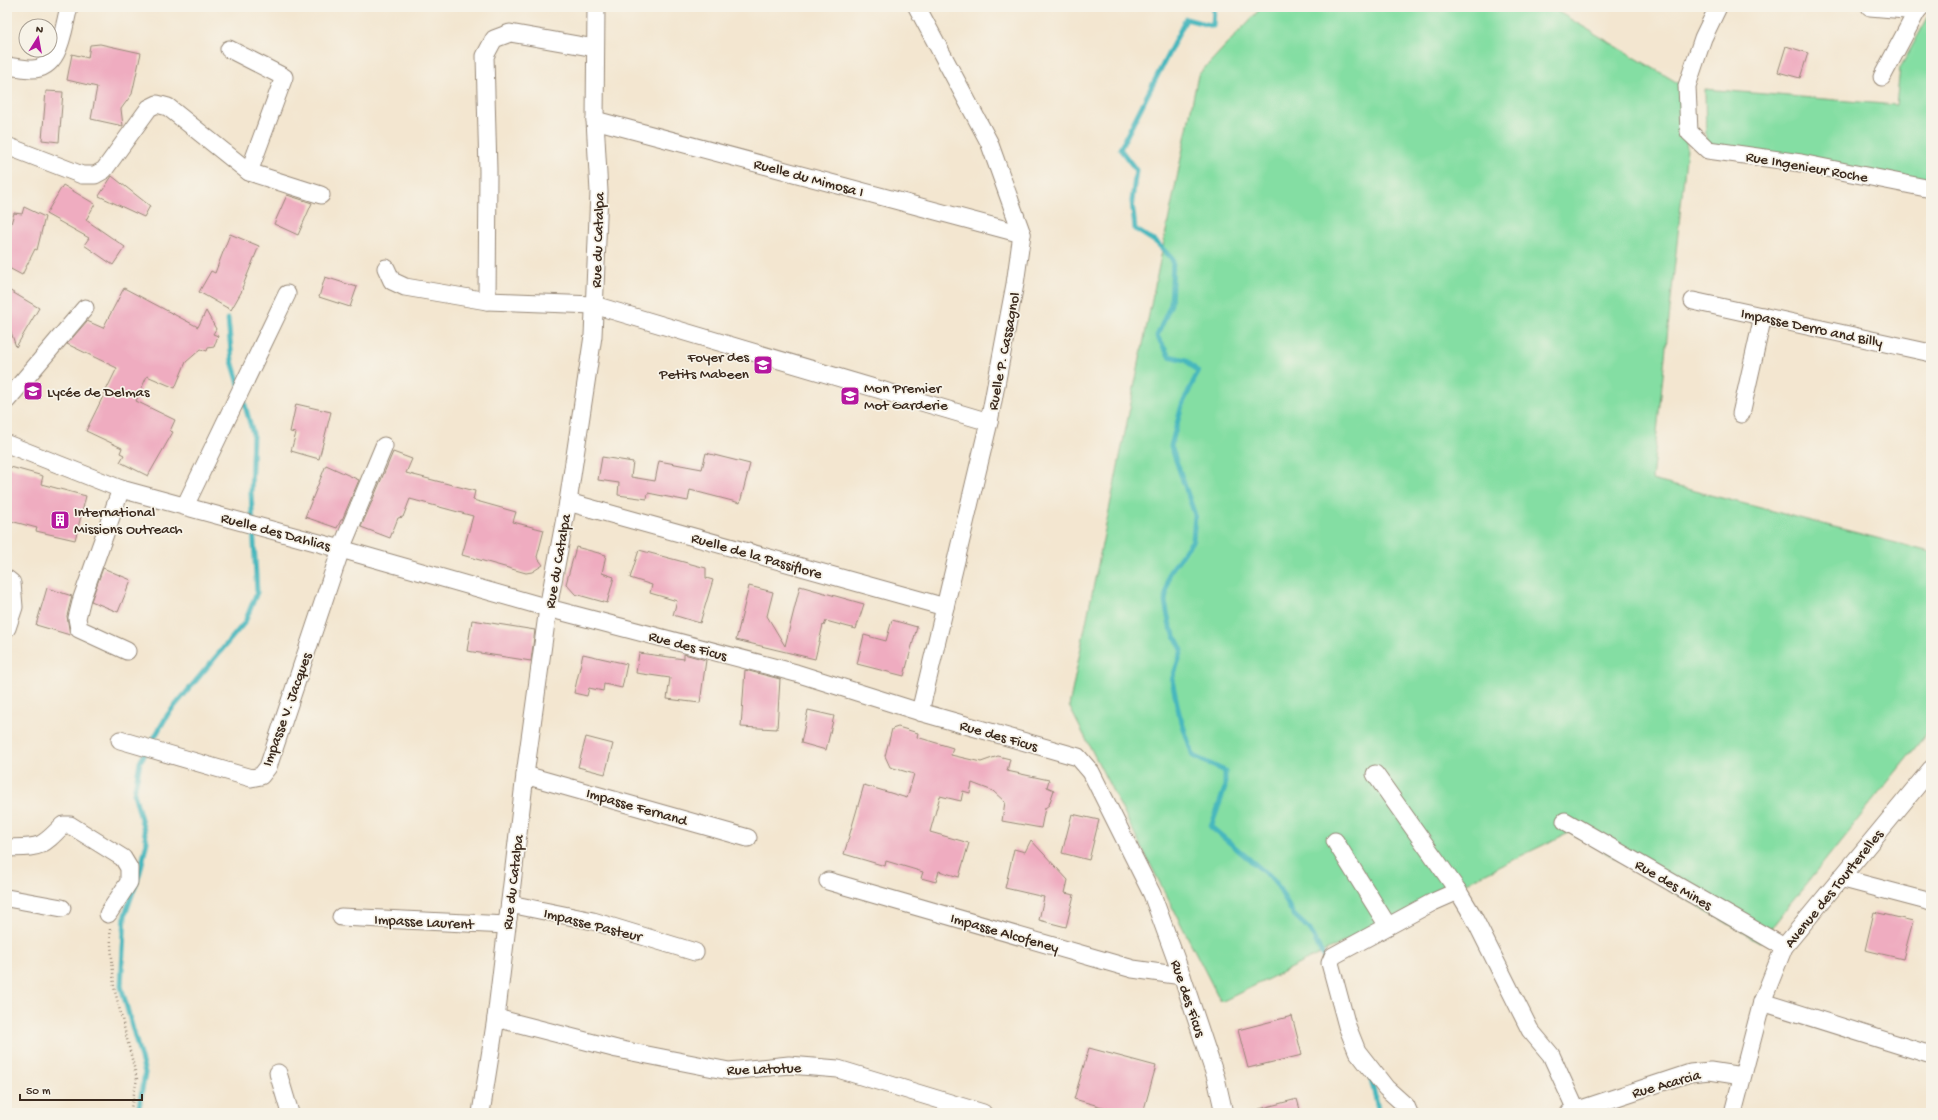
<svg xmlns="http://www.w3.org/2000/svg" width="1938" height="1120" font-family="'Gochi Hand',sans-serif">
	<rect width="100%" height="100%" fill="#f7f3e8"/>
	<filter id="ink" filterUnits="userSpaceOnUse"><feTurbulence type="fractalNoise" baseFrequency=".025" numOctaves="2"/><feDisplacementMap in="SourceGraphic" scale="8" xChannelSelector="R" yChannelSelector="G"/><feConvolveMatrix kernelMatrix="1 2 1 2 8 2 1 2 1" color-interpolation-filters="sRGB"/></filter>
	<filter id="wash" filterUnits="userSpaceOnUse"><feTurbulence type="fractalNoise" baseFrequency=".012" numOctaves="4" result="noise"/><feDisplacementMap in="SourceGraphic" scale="16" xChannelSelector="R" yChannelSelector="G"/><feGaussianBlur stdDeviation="0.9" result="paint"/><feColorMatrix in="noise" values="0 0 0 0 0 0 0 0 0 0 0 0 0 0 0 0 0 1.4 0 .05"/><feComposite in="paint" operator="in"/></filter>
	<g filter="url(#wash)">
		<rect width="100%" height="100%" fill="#f3e6d0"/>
		<g fill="#84dea3" stroke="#608460">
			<path d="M1262,7H1550L1678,83L1687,148L1652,480L1931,552V728L1760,942L1570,832L1221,1002L1069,706L1198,75Z"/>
			<path d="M1931,12V181L1706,144L1705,89L1896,105L1900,68Z"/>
		</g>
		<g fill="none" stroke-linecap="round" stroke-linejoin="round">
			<g stroke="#47b7bd" stroke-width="5">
				<path d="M1214,7L1213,26L1186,19L1120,149L1136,170L1132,201L1135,229L1157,243L1173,260L1171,304L1157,336L1169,356L1186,360L1198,372L1182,405L1171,446L1195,515L1193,540L1169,573L1165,602L1170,626L1182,650L1172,680L1179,713L1193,756L1225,771V788L1211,827L1275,881L1293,914L1310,930L1326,962"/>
				<path d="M228,319L232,361L239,384"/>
				<path d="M1371,1079L1379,1113"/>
				<path d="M138,1113L145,1073L121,986L125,915L140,872L147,842L134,793L140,762L168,714L245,622L257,592L251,493L253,434L243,398"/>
			</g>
		</g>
		<g id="blocks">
			<g fill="#efacc0">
				<path d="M100,44L141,53L132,94L121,109L123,126L91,119L97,87L67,80L72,54L88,58L90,45Z"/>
				<path d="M1786,46L1808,53L1800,78L1778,72Z"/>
				<path d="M46,91L63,92L59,142L42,140Z"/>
				<path d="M112,176L150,206L144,217L99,196Z"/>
				<path d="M63,185L95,204L86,220L125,247L113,265L84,245L89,238L46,214Z"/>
				<path d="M287,195L312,203L298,235L274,224Z"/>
				<path d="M24,207L45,217L37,250L35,249L22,275L7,267V238L14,213L22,214Z"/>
				<path d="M230,234L259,246L242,288L243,289L231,310L199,292L211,271L215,273Z"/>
				<path d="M325,277L357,287L350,307L319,297Z"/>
				<path d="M124,288L198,327L206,311L216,329L213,334L218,336L214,347L208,348L207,351L201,349L186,362L175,388L147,376L136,401L175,420L170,431L173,432L148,476L120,462L124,455L120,453L122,448L86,431L117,368L67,344L87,321L103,328Z"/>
				<path d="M7,289L39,308L16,347L7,320Z"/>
				<path d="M296,404L331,412L319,459L291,451L296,433L290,432Z"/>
				<path d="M393,452L412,459L406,473L475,491L473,500L516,512L513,522L544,530L537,557L543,565L532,572L526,573L462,555L473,516L410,499L403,517L398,518L390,538L361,527Z"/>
				<path d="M706,453L750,464L740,503L690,490L688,501L648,493L647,499L618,495L619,483L598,480L602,457L633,462L631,477L655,481L659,461L702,469Z"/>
				<path d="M326,465L359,480L342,520H341L337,528L305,517Z"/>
				<path d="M7,466L43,476L41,484L86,496L75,540L36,531L37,528L7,520Z"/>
				<path d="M576,547L606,555L602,573L614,577L607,603L575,594L566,584Z"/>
				<path d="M639,550L706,568V578L713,580L700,623L673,615L677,601L650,593L652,585L630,578Z"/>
				<path d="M103,568L131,580L118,612L91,601Z"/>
				<path d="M749,586L773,592L767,616L785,646L800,586L864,604L856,629L826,621L824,626L823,625L815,659L736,640Z"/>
				<path d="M47,588L72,596L67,616L70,635L36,625Z"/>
				<path d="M472,620L535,630L531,661L467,651Z"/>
				<path d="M892,620L917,627L904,676L857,664L864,635L886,641Z"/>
				<path d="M639,653L684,659V654L706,660L700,703L667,699L670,678L636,673Z"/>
				<path d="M583,654L627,664L622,688L604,684L603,691L589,688L587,696L574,693Z"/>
				<path d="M745,670L780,679L777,729L741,727Z"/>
				<path d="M808,710L834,716L826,750L801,743Z"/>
				<path d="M898,727L918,733L917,737L953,748L951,755L981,762L998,756L1010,759L1007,771L1049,780L1047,787L1054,790L1049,805L1045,808L1041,828L1002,821L1005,802L993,791L972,783L970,793L963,791L961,801L940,796L930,832L969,843L959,877L939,871L936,882L921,878L923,872L886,861L885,866L844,854L864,785L907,798L914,774L890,767L885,756L892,729Z"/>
				<path d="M586,737L613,744L605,774L578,767Z"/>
				<path d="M1072,814L1099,820L1089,860L1062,853Z"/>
				<path d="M1031,840L1068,880L1065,893L1074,895L1066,927L1039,920L1044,897L1005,888L1014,849L1025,852Z"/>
				<path d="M1874,912L1913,921L1903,959L1865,950Z"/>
				<path d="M1292,1016L1302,1055L1248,1068L1238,1030Z"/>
				<path d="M1089,1048L1156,1066L1143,1113H1124L1074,1099Z"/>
				<path d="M1297,1099L1301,1113H1260L1259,1109Z"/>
			</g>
		</g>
	</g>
	<g filter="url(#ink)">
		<use href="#blocks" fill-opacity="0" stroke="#978877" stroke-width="1"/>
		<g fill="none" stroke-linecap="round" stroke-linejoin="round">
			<defs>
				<g id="minor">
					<path d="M917,7L989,142L1022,234L1015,284L989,422L920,712"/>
					<path d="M1718,7L1703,38L1687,86L1689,132L1708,150L1801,163L1931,189"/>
					<path d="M1870,7L1917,11L1921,7"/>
					<path d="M229,49L284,77L249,172"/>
					<path d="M7,66C15,67 24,69 32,69C61,69 63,28 69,7"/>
					<path d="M1882,77L1917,11"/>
					<path d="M595,120L1022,234"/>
					<path d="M7,146L82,175H95L104,170L149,108L157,104L168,107L249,172L321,195"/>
					<path d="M386,268L392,281L405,287L487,301L594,305L989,422"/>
					<path d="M487,301L488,171L485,56L494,39L510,33L595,48"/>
					<path d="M1693,301L1931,353"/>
					<path d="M7,400L85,308"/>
					<path d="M1741,414L1763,316"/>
					<path d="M7,444L121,489L341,549L548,608L796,673L920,712L1078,757L1091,772L1152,894L1182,976L1216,1078L1224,1113"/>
					<path d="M121,489L82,598L77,618L79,629L127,651"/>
					<path d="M568,502L945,607"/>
					<path d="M185,506L287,294"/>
					<path d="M7,579L12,583L14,607L7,628"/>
					<path d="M120,740L251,778L261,776L268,767L341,549L384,446"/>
					<path d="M1375,774L1458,891"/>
					<path d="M525,775L748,838"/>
					<path d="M1565,821L1784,947"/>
					<path d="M1335,841L1388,926"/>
					<path d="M7,848C40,847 40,849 63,825H70L123,858L129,868V882L108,914"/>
					<path d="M1840,878L1931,902"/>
					<path d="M828,881L1133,969L1182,976"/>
					<path d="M7,898L62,908"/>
					<path d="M341,917L507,925L510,904L593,921L695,952"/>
					<path d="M1762,1002L1931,1055"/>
					<path d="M496,1018L617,1049L729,1071L789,1065L838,1069L983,1113"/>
					<path d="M278,1073L290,1113"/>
					<path d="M481,1113L496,1018L525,775L548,608L568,502L593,336L599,192L595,120L596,7"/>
					<path d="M1409,1113L1406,1106L1386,1088L1357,1051L1347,1026L1330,963L1333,956L1433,902L1458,891L1473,916L1530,1030L1551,1055L1576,1110"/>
					<path d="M1569,1113L1690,1073L1710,1071L1742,1076"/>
					<path d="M1733,1113L1762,1002L1784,947L1931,769"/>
				</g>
			</defs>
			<use href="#minor" stroke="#978877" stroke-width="19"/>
			<path stroke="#978877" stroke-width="2.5" stroke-dasharray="1 3" stroke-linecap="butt" d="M110,929L114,987L137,1079L130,1113"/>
			<use href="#minor" stroke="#fff" stroke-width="17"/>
		</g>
	</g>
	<defs>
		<symbol id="school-square" viewBox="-11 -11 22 22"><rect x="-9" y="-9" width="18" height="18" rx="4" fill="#b5179e" stroke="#f7f3e8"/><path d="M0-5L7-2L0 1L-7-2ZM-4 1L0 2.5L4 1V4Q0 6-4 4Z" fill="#fff"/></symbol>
		<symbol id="building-square" viewBox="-11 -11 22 22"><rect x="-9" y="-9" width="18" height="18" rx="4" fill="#b5179e" stroke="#f7f3e8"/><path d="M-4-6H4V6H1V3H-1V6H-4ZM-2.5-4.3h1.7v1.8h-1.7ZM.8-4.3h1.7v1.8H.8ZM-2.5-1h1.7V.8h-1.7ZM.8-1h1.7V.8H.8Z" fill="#fff"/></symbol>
	</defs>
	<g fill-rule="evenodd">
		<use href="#school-square" x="752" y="354" width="22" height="22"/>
		<use href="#school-square" x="22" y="380" width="22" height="22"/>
		<use href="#school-square" x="839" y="385" width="22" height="22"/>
		<use href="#building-square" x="49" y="509" width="22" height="22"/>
	</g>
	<g text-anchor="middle" stroke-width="3.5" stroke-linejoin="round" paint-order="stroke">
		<g font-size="15" fill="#3b2a1e" stroke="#f7f3e8">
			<text transform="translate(1807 166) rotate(10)" y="5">Rue Ingenieur Roche</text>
			<text transform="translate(809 177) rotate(15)" y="5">Ruelle du Mimosa I</text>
			<text transform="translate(597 240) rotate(-88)" y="5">Rue du Catalpa</text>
			<text transform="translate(1812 327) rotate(12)" y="5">Impasse Derro and Billy</text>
			<text transform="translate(1003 351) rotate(-79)" y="5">Ruelle P. Cassagnol</text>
			<text transform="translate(276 531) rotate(15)" y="5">Ruelle des Dahlias</text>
			<text transform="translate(757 555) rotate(16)" y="5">Ruelle de la Passiflore</text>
			<text transform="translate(557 561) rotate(-80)" y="5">Rue du Catalpa</text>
			<text transform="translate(688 645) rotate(15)" y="5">Rue des Ficus</text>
			<text transform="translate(286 709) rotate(-70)" y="5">Impasse V. Jacques</text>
			<text transform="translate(999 735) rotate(16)" y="5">Rue des Ficus</text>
			<text transform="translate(637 806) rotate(16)" y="5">Impasse Fernand</text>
			<text transform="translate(512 882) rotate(-83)" y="5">Rue du Catalpa</text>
			<text transform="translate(1674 884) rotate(30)" y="5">Rue des Mines</text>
			<text transform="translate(1833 888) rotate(-51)" y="5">Avenue des Tourterelles</text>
			<text transform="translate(424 921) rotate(3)" y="5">Impasse Laurent</text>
			<text transform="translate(593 924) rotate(14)" y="5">Impasse Pasteur</text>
			<text transform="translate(1005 932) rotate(16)" y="5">Impasse Alcofeney</text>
			<text transform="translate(1189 998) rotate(71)" y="5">Rue des Ficus</text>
			<text transform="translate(764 1068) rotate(-2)" y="5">Rue Latotue</text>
			<text transform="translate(1666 1083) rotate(-16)" y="5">Rue Acarcia</text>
		</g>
		<g font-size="15" fill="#3b2a1e" stroke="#f7f3e8" text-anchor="start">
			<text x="749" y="361" text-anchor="end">Foyer des<tspan x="749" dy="17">Petits Mabeen</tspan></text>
			<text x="864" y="392">Mon Premier<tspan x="864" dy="17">Mot Garderie</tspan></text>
			<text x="47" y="396">Lycée de Delmas</text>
			<text x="74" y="516">International<tspan x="74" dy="17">Missions Outreach</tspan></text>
		</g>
	</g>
	<rect width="1938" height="1120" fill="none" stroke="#f7f3e8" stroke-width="24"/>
	<g transform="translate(38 38) rotate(11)"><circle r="19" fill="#f7f3e8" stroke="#aca397"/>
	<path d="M0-3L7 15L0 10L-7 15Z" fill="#b5179e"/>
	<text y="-6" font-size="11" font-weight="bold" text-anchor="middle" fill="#3b2a1e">N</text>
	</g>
	<path d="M20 1094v6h122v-6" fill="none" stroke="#3b2a1e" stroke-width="2"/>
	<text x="26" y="1094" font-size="12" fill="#3b2a1e" stroke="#f7f3e8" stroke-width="3" paint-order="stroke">50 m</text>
</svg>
